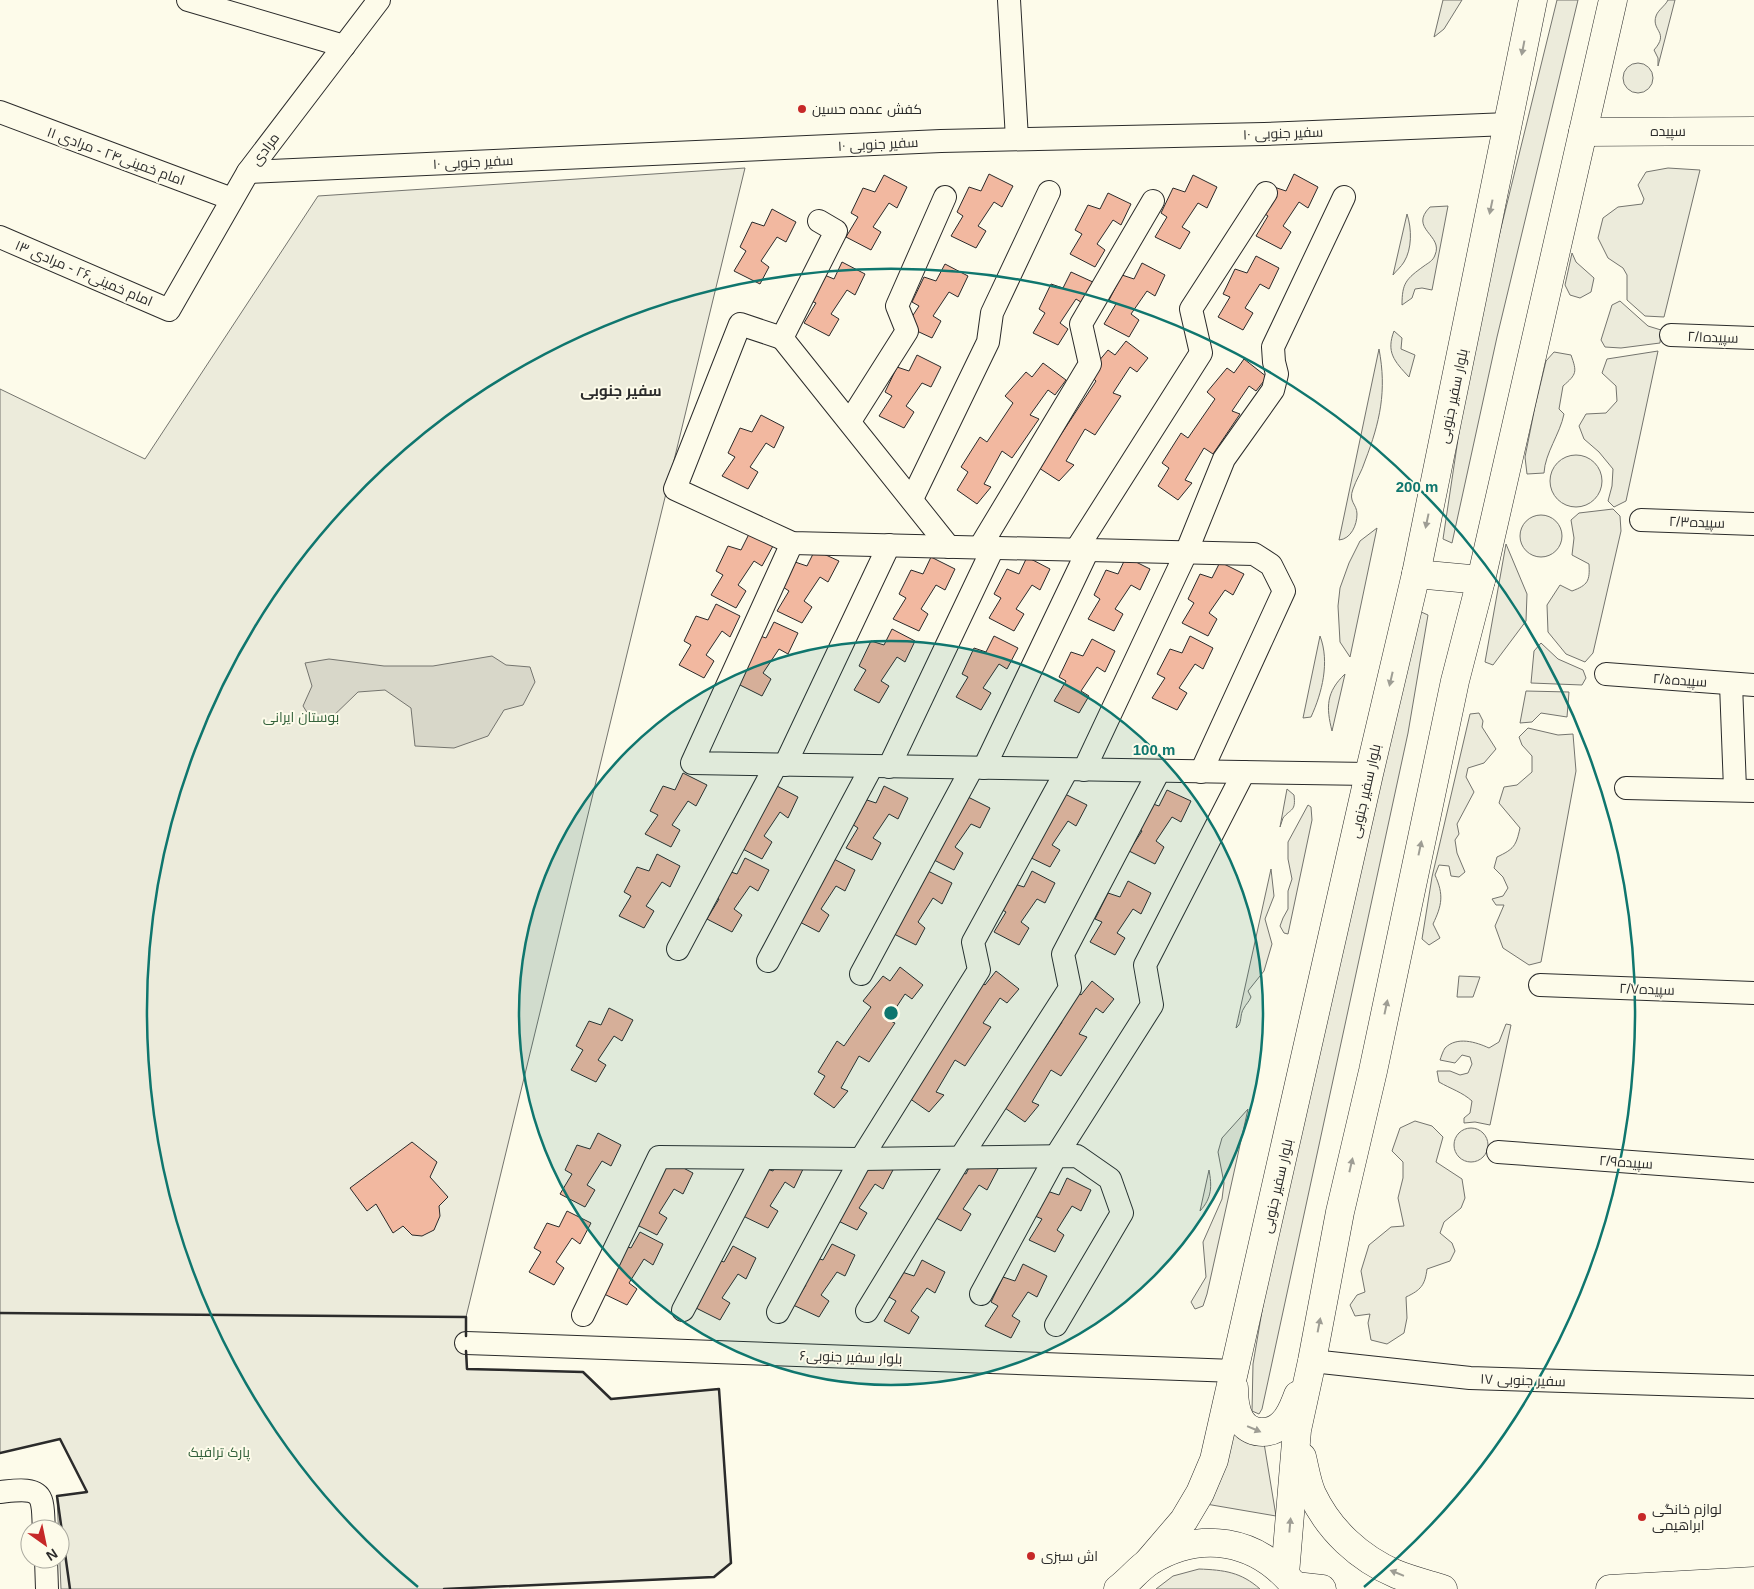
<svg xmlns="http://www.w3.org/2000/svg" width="1754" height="1589" font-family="Arial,Cairo,sans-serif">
	<rect width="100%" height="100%" fill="#fdfbea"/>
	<g fill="#ecebdb" stroke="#74746e">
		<path d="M1443,0H1462L1444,29L1434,37Z"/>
		<path d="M1557,0H1578L1497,337L1452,543L1443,539L1472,346Z"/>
		<path d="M1668,0H1675L1658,66V58L1654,50C1670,32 1651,31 1656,16C1658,10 1665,6 1668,0Z"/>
		<circle cx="1638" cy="78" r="15"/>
		<path d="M745,168L466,1317L467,1369L583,1372L611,1399L719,1389L731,1563L714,1577L443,1589H61L57,1496L87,1492L60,1439L0,1453V389L145,459L318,196Z"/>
		<path d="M1668,168L1700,170L1664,317L1645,316L1627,300V275L1623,268L1608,258L1598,238L1603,218L1618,207L1642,204L1644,199L1638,185L1646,172Z"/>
		<path d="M1448,206L1432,290L1422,288L1415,289L1412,298L1402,305C1402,283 1406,279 1424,266C1428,263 1433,261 1435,255C1444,235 1408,229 1430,207Z"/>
		<path d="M1407,214C1412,229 1412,249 1404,262C1401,267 1396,271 1393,275Z"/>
		<path d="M1572,253L1576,262L1594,278L1591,292L1580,298L1570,295L1565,285Z"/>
		<path d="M1620,301L1648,326L1661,330L1660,343L1621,348L1605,347L1601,340L1612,305Z"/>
		<path d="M1394,331L1402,338L1401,349L1415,355L1409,377C1394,361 1386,352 1394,331Z"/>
		<path d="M1379,349C1387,391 1380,422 1365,461C1362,471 1356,480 1353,489C1348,502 1357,504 1357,514C1357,525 1351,539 1339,540Z"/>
		<path d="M1658,351L1626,501L1614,507L1608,501L1612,486L1613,469L1599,452L1584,439L1579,426L1586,414L1606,413L1617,401L1616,386L1602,373L1607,359Z"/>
		<path d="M1554,352L1571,355C1577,372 1577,374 1563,386L1559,409L1564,414C1560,434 1545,453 1544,473L1527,474L1525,457L1535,407L1546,361Z"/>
		<circle cx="1576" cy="481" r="26"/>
		<path d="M1613,509L1620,516L1621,531L1593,653L1585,662L1566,654L1548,632L1547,605L1560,585L1572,591C1588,585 1590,581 1589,564L1572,555L1574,538L1571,520L1579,513Z"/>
		<circle cx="1541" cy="536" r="21"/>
		<path d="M1377,528L1350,657L1340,642L1338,606L1340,588L1349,563L1360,541Z"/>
		<path d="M1506,544L1527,594L1526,621L1493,665L1485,662Z"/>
		<path d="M1419,611L1428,615L1408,733L1262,1409L1259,1414L1252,1411L1253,1364L1268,1276Z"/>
		<path d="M1320,636C1330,662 1322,693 1311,717L1303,718Z"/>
		<path d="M1541,643L1558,659L1583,670L1586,678L1582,685L1531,683L1534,651Z"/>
		<path d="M1345,674L1332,731C1326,707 1326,692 1345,674Z"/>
		<path d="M1526,691L1569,692L1567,717L1541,713L1532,722L1520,723Z"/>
		<path d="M1479,713L1483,721L1482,727L1496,749L1484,763L1468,768L1466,777L1474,792L1457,824L1459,834L1455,840L1457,853L1465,872L1459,877L1451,876L1449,866L1439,865L1435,875C1444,895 1442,905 1433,924L1440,938L1429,945L1422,939L1432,877L1470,714Z"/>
		<path d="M1528,728L1558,735L1573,734L1576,771L1541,962L1529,965L1503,948L1495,926L1504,905H1496L1492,899L1503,896L1508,888L1503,877L1494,868L1497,857C1514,849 1516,846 1520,828L1499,803L1504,787L1517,785L1532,772V756L1522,745L1519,737Z"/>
		<path d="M1287,789L1294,795C1296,812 1291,808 1283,818C1282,821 1281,824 1280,827Z"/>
		<path d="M1308,805L1311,807L1312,820L1288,934L1284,933L1280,926L1283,918L1288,909V891L1292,879L1288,859V842Z"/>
		<path d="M1271,869L1274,896L1265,919L1272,944L1264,971L1248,991L1251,997C1249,1002 1246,1004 1244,1008C1239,1015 1243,1023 1236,1028Z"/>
		<path d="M1459,976L1480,977L1473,997H1457Z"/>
		<path d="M1506,1024L1511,1025L1490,1125L1475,1122L1464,1123V1118L1470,1113L1472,1101C1462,1092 1451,1089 1439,1082L1437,1071H1450L1460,1075L1468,1073L1472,1064L1470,1057L1462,1055L1455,1063L1440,1060C1441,1057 1443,1051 1445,1048C1457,1036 1476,1042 1489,1048L1499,1042Z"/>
		<path d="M1248,1109L1207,1294L1203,1306L1195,1309L1191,1302L1206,1277L1203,1242L1222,1199L1224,1183L1218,1152L1222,1138Z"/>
		<path d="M1415,1121L1432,1126L1443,1137L1436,1162L1462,1179L1465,1198L1461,1208L1444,1222L1440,1233L1452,1243L1455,1251L1450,1261L1427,1269C1425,1285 1421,1290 1406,1297L1407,1318L1404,1333L1387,1344L1371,1340L1368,1323L1370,1314L1355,1316L1350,1305L1357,1295L1365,1292L1361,1271L1369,1245L1391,1227L1404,1226L1398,1198L1403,1178V1162L1392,1151L1400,1128Z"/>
		<circle cx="1471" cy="1145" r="17"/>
		<path d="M1209,1170C1212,1186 1212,1198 1200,1211Z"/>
		<path d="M1232,1433L1263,1437L1276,1516L1206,1504Z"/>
		<path d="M1199,1569C1224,1570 1241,1572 1260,1589H1156L1173,1576Z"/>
	</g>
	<path fill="#d8d7c9" stroke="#74746e" d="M492,656L506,665L530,667L535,682L523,705L504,710L488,736L454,748L415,746L411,708L385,690L358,692L326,723L310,717L303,706L312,686L305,663L329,659L384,666H433Z"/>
	<g fill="#f2b8a0" stroke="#2b2b2b">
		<path d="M989,174L1013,186L1002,207L994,202L978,226L986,231L976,248L951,236L963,216L957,212L969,187L981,191Z"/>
		<path d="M1294,174L1318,187L1308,208L1299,202L1283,226L1291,232L1281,249L1256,236L1268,216L1262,212L1274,187L1286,191Z"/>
		<path d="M884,175L907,187L897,208L889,203L873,227L881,232L871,250L846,237L858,217L851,213L863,188L875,192Z"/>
		<path d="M1193,175L1217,187L1207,208L1198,203L1182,227L1190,232L1180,249L1155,237L1167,217L1161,213L1173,188L1185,192Z"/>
		<path d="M1108,193L1131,204L1121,225L1113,220L1097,244L1105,250L1095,267L1070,254L1082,234L1075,230L1088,205L1100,209Z"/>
		<path d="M772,209L796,222L786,242L777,237L761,261L769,267L760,284L734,271L746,251L740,247L752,222L764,226Z"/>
		<path d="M1256,256L1279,268L1269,289L1260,284L1245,308L1253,313L1243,330L1218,317L1230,297L1223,294L1235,269L1247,273Z"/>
		<path d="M842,262L865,274L855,295L847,290L831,314L839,319L829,336L804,323L816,303L809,300L822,274L834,279Z"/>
		<path d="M1142,263L1165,275L1155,296L1147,291L1131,314L1139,320L1129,337L1104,324L1116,304L1109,300L1122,275L1134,279Z"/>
		<path d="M945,264L968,276L958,297L949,292L933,316L941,321L932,338L906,326L919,306L912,302L924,277L936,281Z"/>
		<path d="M1071,272L1095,283L1084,304L1076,299L1060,323L1068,329L1058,345L1033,333L1045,313L1039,309L1051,284L1063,288Z"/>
		<path d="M1126,341L1148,358L1137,372L1130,367L1113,393L1121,396L1095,435L1085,429L1066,461L1074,465L1059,481L1039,468L1096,381L1088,374L1108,350L1115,355Z"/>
		<path d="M917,355L941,367L931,387L922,383L906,406L914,412L904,428L879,416L892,396L885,392L897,367L909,371Z"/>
		<path d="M1244,359L1267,377L1256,391L1249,386L1232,411L1240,414L1213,454L1204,448L1185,480L1192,483L1178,500L1158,486L1169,468L1162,463L1181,433L1188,438L1215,399L1207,392L1227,368L1234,373Z"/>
		<path d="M1043,363L1066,380L1055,395L1048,390L1030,415L1039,419L1012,458L1002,451L984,484L991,487L977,504L957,490L968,472L961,467L980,437L987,442L1013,403L1005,396L1026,372L1032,377Z"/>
		<path d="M761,415L784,427L774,448L766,443L750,467L758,472L748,489L722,476L735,457L728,453L740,428L752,432Z"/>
		<path d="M749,534L773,546L762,566L754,561L738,585L746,591L736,608L711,595L723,575L716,571L728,546L741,550Z"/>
		<path d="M815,550L839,561L828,582L820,577L804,601L812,607L802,623L777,611L789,591L783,587L795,562L807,566Z"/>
		<path d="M931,557L955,569L945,590L936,585L921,609L928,614L919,631L893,619L906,598L899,594L911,570L923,574Z"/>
		<path d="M1027,557L1050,569L1040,590L1032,585L1016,609L1024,614L1014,631L989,618L1001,598L994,594L1007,569L1019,574Z"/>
		<path d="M1126,557L1150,569L1140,590L1131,585L1115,609L1123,614L1114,631L1088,619L1100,599L1094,595L1106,570L1118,574Z"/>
		<path d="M1220,562L1244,574L1233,595L1225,590L1209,613L1217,619L1208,636L1182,623L1194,603L1188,599L1200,574L1212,578Z"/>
		<path d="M716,604L740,616L730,637L722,631L706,655L714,661L704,678L679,665L691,645L684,641L696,616L708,620Z"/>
		<path d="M774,622L798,633L788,654L779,649L763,673L771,679L762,696L736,683L754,634L766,638Z"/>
		<path d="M892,629L915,641L905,662L897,657L881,681L889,686L879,703L854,690L866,670L859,666L871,641L884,645Z"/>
		<path d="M994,636L1018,648L1007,669L999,664L983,688L991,693L981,710L956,697L968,677L962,674L974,648L986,652Z"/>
		<path d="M1190,636L1213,648L1203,669L1195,664L1179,688L1187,693L1177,710L1152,698L1165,678L1157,674L1170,649L1182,653Z"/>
		<path d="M1092,639L1115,651L1105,672L1097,667L1081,691L1089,696L1079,713L1054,701L1066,681L1059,677L1071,652L1083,656Z"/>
		<path d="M683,773L707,785L696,806L688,801L672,825L680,830L671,847L645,834L658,815L650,811L663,786L675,790Z"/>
		<path d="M775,785L798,797L788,818L780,812L764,836L772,842L762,859L737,846Z"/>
		<path d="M884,786L908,798L898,819L889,814L873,838L881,843L872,860L846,848L858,828L852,824L864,799L876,803Z"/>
		<path d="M1167,790L1191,801L1181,822L1172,817L1156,841L1164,847L1155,864L1129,851L1142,831L1135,827L1147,802L1159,806Z"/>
		<path d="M1063,793L1087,805L1076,826L1068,821L1052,845L1060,850L1050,867L1025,855Z"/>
		<path d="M966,796L990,808L980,828L971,824L955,847L963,853L954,870L928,857Z"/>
		<path d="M657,854L680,866L670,887L662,882L646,906L654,911L644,928L619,916L631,896L624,892L637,867L649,871Z"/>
		<path d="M745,858L769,870L758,891L750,886L734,909L742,915L732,932L707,919L719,899L713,895L725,870L737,874Z"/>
		<path d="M832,858L855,870L845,891L836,886L821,909L829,915L819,932L794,919Z"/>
		<path d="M928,871L952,883L942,904L933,898L918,922L925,928L916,945L890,932Z"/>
		<path d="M1032,871L1055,883L1045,903L1037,899L1021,922L1029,928L1019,945L994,932L1006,912L999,908L1011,883L1024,887Z"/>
		<path d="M1128,881L1151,893L1141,914L1133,909L1117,933L1125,938L1115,955L1090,942L1102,922L1095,919L1108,893L1120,897Z"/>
		<path d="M900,967L923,985L912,999L905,994L888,1020L895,1023L869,1062L859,1056L841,1088L848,1091L834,1108L814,1094L825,1076L818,1072L837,1041L844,1046L871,1007L863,1001L883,976L890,981Z"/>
		<path d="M996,971L1019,989L1007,1003L1000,998L983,1023L991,1027L965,1066L955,1060L936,1092L944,1095L929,1112L909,1098L979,980L985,985Z"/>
		<path d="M1092,981L1114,999L1103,1013L1096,1008L1079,1034L1087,1037L1061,1076L1051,1070L1032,1102L1039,1105L1025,1122L1005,1108L1062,1022L1053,1015L1074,990L1081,995Z"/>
		<path d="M609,1008L633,1020L622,1041L614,1036L598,1060L606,1065L596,1082L571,1070L583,1050L576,1046L589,1021L601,1025Z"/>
		<path d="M598,1133L621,1145L611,1166L602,1161L587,1185L595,1190L585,1207L560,1194L572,1174L565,1170L577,1145L590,1149Z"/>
		<path d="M412,1142L437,1162L430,1177L448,1197L439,1206L440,1216L434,1230L422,1236L412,1235L403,1226L393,1233L376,1204L367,1211L350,1188Z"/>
		<path d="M781,1154L804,1167L794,1188L785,1182L770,1206L778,1211L768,1228L743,1216L761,1167L773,1171Z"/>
		<path d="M870,1156L894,1168L883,1189L875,1184L859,1208L867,1213L857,1230L832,1218Z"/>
		<path d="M974,1157L998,1169L987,1190L979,1185L963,1209L971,1214L961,1231L936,1218L953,1170L966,1174Z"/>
		<path d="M670,1161L693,1173L683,1194L674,1189L659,1213L667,1218L657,1235L631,1222Z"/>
		<path d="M1067,1178L1091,1190L1081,1211L1072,1206L1057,1230L1064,1235L1055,1252L1029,1240L1042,1219L1035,1216L1047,1191L1059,1195Z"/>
		<path d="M567,1211L591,1223L580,1244L572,1238L556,1262L564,1268L554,1285L529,1272L541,1252L534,1248L547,1223L559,1227Z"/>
		<path d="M640,1232L663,1244L653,1265L644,1259L629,1283L637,1289L627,1305L602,1293L619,1244L631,1248Z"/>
		<path d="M832,1244L855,1255L845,1276L837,1272L821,1295L829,1301L819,1317L793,1305L806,1285L799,1281L811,1256L823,1260Z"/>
		<path d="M733,1246L756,1258L746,1279L738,1274L722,1298L730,1303L720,1320L694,1307L712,1258L724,1262Z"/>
		<path d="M922,1260L945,1272L935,1293L927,1288L911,1311L919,1317L909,1334L884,1321L896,1301L889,1297L902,1272L914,1276Z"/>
		<path d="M1023,1264L1047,1276L1037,1297L1028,1292L1012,1316L1020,1321L1011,1338L985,1326L998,1306L991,1302L1003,1277L1015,1281Z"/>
	</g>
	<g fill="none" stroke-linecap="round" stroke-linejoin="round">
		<defs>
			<g id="minor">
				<path d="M188,0L344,46"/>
				<path d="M1009,0L1017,139"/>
				<path d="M0,112L232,199"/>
				<path d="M248,172L941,141L1264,134L1508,124"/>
				<path d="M819,221L836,231L782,338L949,547"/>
				<path d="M0,237L169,310L248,172L379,0"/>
				<path d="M1671,335L1754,338"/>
				<path d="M782,338L740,324L675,489L792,543L1254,554L1271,565L1284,591L1201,772"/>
				<path d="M850,421L907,331L897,306L945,197"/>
				<path d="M912,499L988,342L992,313L1049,192"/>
				<path d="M1641,520L1754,524"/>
				<path d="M792,543L692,763L1369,774"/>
				<path d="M980,547L1090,364L1081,324L1153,201"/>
				<path d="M1076,550L1201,353L1191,309L1266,193"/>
				<path d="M1606,674L1754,685"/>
				<path d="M1731,684L1735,789"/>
				<path d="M785,765L889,545"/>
				<path d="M889,767L993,548"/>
				<path d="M984,768L1088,550"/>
				<path d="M1084,770L1186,553L1224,459L1273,390L1277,374L1274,362L1273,347L1344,197"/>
				<path d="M1626,788L1754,791"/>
				<path d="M678,949L776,765"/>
				<path d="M768,961L872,766"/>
				<path d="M861,974L972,768"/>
				<path d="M1540,985L1754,993"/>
				<path d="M1498,1152L1754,1171"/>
				<path d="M981,1294L1056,1156L1152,1005L1145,965L1244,772"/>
				<path d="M683,1310L762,1159"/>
				<path d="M867,1311L961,1157L1070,988L1063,954L1159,771"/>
				<path d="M778,1312L861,1159L979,970L973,942L1067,770"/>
				<path d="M583,1315L659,1157L861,1159L1077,1156L1110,1179L1122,1213L1056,1325"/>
				<path d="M466,1343L1235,1371"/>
				<path d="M1312,1361L1470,1378L1754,1387"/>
				<path d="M0,1492C12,1491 36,1486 41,1500C44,1508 43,1520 44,1529"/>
				<path d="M46,1559L47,1589"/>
			</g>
			<path id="tertiary" d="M1583,132L1754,131"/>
			<g id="secondary">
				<path d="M1416,574L1481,580"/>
				<path d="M1234,1388C1234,1398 1235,1410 1240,1419C1249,1435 1270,1436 1283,1423C1291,1415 1294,1405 1298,1395"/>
				<path d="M1302,1457C1305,1469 1307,1483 1312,1494C1329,1530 1359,1558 1396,1574C1411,1580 1427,1584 1443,1589"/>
				<path d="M1148,1562L1184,1520L1200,1493L1214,1460L1369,774L1416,574L1533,0"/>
				<path d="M1285,1574L1297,1430L1312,1361L1340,1212L1373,1071L1455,681L1481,580L1613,0"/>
				<path d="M1295,1586L1322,1589"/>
				<path d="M1118,1589C1130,1580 1138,1569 1150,1561C1201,1530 1256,1539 1294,1585"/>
				<path d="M1610,1589L1754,1581"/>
			</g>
		</defs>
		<use href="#minor" stroke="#2b2b2b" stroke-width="24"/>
		<use href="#tertiary" stroke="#2b2b2b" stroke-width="29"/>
		<use href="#secondary" stroke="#2b2b2b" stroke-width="29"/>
		<use href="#minor" stroke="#fdfbea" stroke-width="22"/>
		<use href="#tertiary" stroke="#fdfbea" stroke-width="28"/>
		<use href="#secondary" stroke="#fdfbea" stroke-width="28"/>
		<g stroke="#2b2b2b" stroke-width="2.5">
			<path d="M0,1313L466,1317V1336"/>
			<path d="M0,1453L60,1439L87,1492L57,1496L70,1589"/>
			<path d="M444,1589L714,1577L731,1563L719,1389L611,1399L583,1372L467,1369L466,1351"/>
		</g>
	</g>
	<defs><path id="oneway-solid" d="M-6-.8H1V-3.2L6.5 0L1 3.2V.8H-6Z" transform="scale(1.25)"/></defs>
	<g fill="#9e9d94">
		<use href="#oneway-solid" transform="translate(1523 48) rotate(101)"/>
		<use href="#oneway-solid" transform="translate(1491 207) rotate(102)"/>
		<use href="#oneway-solid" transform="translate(1427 521) rotate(102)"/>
		<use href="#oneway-solid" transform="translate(1391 679) rotate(103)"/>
		<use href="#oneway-solid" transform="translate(1420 848) rotate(-78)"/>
		<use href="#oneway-solid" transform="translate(1386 1007) rotate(-78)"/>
		<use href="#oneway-solid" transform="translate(1351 1165) rotate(-77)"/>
		<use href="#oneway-solid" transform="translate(1319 1325) rotate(-79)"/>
		<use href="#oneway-solid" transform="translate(1254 1429) rotate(23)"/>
		<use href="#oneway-solid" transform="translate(1290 1525) rotate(-85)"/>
		<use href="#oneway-solid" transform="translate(1397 1573) rotate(-158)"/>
	</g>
	<circle cx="891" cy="1013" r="372" fill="#0f766e" fill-opacity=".12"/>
	<g fill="none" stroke="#0f766e" stroke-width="2.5">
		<circle cx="891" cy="1013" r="372"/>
		<path d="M418 1587A744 744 0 1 1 1364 1587"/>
	</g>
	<g fill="#c62828" stroke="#fdfbea" stroke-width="2">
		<circle cx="802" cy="109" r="5"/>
		<circle cx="1642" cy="1517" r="5"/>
		<circle cx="1031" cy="1556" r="5"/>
	</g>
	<g text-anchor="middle" stroke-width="4" stroke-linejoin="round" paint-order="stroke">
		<g font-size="14" fill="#2b2b2b" stroke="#fdfbea" text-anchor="start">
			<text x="812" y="114">کفش عمده حسین</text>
			<text x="1652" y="1514">لوازم خانگی<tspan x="1652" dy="16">ابراهیمی</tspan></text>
			<text x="1041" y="1561">اش سبزی</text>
		</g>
		<g font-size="14" fill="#2b2b2b" stroke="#fdfbea">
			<text x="1668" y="136">سپیده</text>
			<text transform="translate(1283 133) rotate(-2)" y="5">سفیر جنوبی ۱۰</text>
			<text transform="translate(878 144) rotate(-3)" y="5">سفیر جنوبی ۱۰</text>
			<text transform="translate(265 149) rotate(-53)" y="5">مرادی</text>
			<text transform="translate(116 156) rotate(20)" y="5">امام خمینی۲۴ - مرادی ۱۱</text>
			<text transform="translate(473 162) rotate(-3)" y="5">سفیر جنوبی ۱۰</text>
			<text transform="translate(84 273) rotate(23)" y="5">امام خمینی۲۶ - مرادی ۱۳</text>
			<text transform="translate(1713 337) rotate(2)" y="5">سپیده۲/۱</text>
			<text transform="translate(1453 396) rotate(-78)" y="5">بلوار سفیر جنوبی</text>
			<text transform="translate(1697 522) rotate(2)" y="5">سپیده۲/۳</text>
			<text transform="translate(1680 680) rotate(4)" y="5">سپیده۲/۵</text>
			<text transform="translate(1365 791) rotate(-77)" y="5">بلوار سفیر جنوبی</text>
			<text transform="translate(1647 989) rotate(2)" y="5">سپیده۲/۷</text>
			<text transform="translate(1626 1162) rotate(4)" y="5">سپیده۲/۹</text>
			<text transform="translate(1277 1186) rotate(-77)" y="5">بلوار سفیر جنوبی</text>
			<text transform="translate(851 1357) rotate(2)" y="5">بلوار سفیر جنوبی۶</text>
			<text transform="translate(1523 1380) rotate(2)" y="5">سفیر جنوبی ۱۷</text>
		</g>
		<g font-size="14" fill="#34623c" stroke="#fdfbea">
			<text x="301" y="722">بوستان ایرانی</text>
			<text x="219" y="1457">پارک ترافیک</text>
		</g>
		<g font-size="15" font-weight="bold" fill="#2b2b2b" stroke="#fdfbea">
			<text x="621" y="396">سفیر جنوبی</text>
		</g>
	</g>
	<circle cx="891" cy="1013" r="8" fill="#0f766e" stroke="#fdfbea" stroke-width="2.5"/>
	<g font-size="15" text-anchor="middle" font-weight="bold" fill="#0f766e" stroke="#fdfbea" stroke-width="4" stroke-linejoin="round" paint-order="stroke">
		<text x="1417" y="492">200 m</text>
		<text x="1154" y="755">100 m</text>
	</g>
	<g transform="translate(45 1544) rotate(147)"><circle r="24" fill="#fdfbea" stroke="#a9a89e"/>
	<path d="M0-4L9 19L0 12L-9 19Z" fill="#c62828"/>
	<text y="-8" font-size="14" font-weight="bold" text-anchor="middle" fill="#2b2b2b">N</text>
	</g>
</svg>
